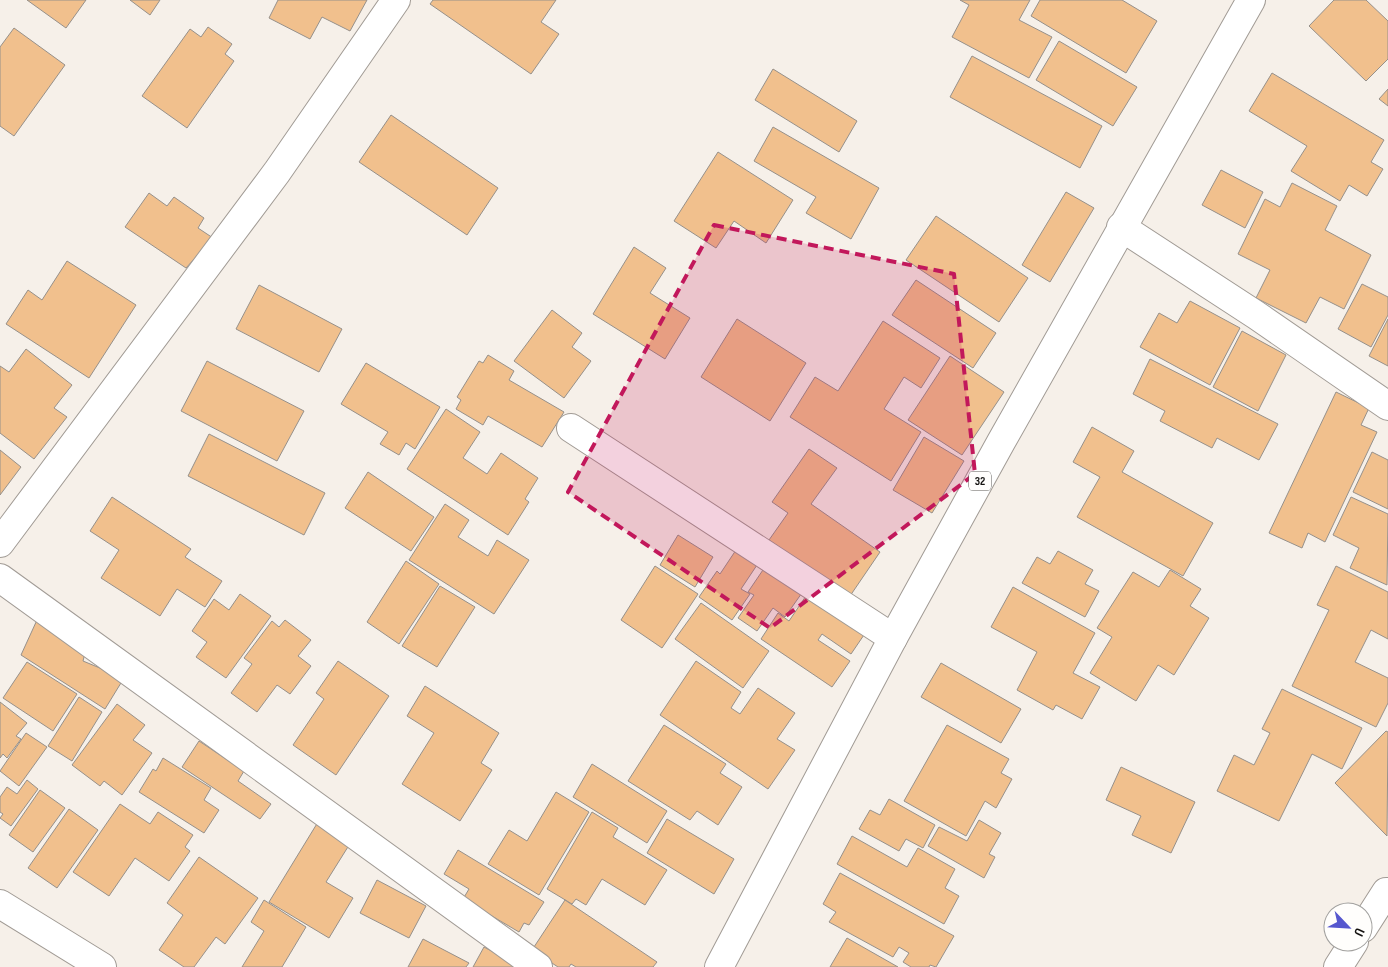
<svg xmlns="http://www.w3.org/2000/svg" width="1388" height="967" font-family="'Sofia Sans Condensed',sans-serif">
	<rect width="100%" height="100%" fill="#f6f0e9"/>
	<g fill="#f1c08d" stroke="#96908a">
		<path d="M27,0H86L66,28Z"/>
		<path d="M130,0H160L150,15Z"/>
		<path d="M278,0H367L350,31L322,17L310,39L269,18Z"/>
		<path d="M433,0H556L541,22L559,34L531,74L430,4Z"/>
		<path d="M960,0H1030L1019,20L1052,37L1029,78L952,37L969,5Z"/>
		<path d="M1040,0H1122L1157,21L1126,73L1031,16Z"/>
		<path d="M1334,0H1366L1388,21V59L1366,81L1309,26Z"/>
		<path d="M208,27L232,44L225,54L234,61L187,128L142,96L190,29L201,37Z"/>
		<path d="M14,28L65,65L14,136L0,126V47Z"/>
		<path d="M1059,41L1137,87L1113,126L1036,80Z"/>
		<path d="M972,56L1102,126L1080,168L950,97Z"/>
		<path d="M773,69L857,121L839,152L755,100Z"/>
		<path d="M1272,73L1384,140L1371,162L1383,169L1367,196L1349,185L1340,201L1291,171L1307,146L1249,111Z"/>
		<path d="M1388,89V106L1379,99Z"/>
		<path d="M391,115L498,188L467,235L359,162Z"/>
		<path d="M773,127L879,188L851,239L806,213L816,197L754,161Z"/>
		<path d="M718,152L793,200L766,243L734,221L716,248L674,221Z"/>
		<path d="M1221,170L1263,192L1245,228L1202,205Z"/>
		<path d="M1292,183L1337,206L1325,230L1371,255L1344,309L1320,297L1306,323L1256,298L1270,270L1238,254L1265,199L1280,207Z"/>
		<path d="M1066,192L1094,208L1050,282L1022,265Z"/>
		<path d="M149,193L167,206L174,197L204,218L198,228L213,238L186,268L125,227Z"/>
		<path d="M936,216L1028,278L999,322L906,260Z"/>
		<path d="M634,247L666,268L650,293L690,318L665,359L593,314Z"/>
		<path d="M67,261L136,305L89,378L6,324L28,290L42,300Z"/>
		<path d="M916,280L996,333L973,368L892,315Z"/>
		<path d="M1362,284L1388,297V315L1371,347L1338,329Z"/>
		<path d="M259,285L342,329L319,372L236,329Z"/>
		<path d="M1190,301L1240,328L1210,385L1140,347L1159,313L1177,323Z"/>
		<path d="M552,310L582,333L572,347L591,361L564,398L514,361Z"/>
		<path d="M737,319L806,363L770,421L701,377Z"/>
		<path d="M1388,319V366L1369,356Z"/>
		<path d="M883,321L940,358L921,388L904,377L884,409L921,432L891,481L790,417L815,377L838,391Z"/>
		<path d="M1242,331L1286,355L1258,411L1213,387Z"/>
		<path d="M26,349L72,385L54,408L67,417L34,459L0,433V366L9,372Z"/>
		<path d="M488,355L514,371L509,380L564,412L542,447L488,416L483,425L456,409L461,400L457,397L479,361L483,363Z"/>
		<path d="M950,356L1004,392L962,455L908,420Z"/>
		<path d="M1150,359L1278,424L1259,460L1217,438L1212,448L1160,421L1165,411L1133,394Z"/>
		<path d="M207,361L304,411L277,461L181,411Z"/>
		<path d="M366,363L440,407L415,449L406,443L399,455L380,444L388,432L341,404Z"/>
		<path d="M1336,392L1369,408L1361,425L1377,432L1325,542L1308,533L1302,548L1269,533Z"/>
		<path d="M446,409L480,432L463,458L487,474L501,453L538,478L525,499L529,502L508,535L407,469Z"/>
		<path d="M1092,427L1134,451L1122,472L1213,523L1183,576L1077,517L1100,477L1073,462Z"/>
		<path d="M209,434L325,493L304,535L188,476Z"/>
		<path d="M924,437L964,461L932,513L893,490Z"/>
		<path d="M809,449L837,468L811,504L880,552L850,596L769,540L788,513L772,502Z"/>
		<path d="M0,450L21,467L0,495Z"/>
		<path d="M1372,452L1388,460V509L1353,492Z"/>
		<path d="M368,472L434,517L411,551L345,508Z"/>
		<path d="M112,497L191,549L185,557L222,581L205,607L177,589L160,616L101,578L119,550L90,531Z"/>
		<path d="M1351,497L1388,514L1387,585L1350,568L1359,548L1333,535Z"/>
		<path d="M445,504L469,520L458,537L488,556L497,540L529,560L494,614L409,560Z"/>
		<path d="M678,535L713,557L695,587L660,565Z"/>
		<path d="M740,544L761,559L741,589L750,594L732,620L699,597L717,571L720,574Z"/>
		<path d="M1058,551L1093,570L1085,584L1099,591L1085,617L1022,583L1037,557L1050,564Z"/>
		<path d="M406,561L439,584L399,644L367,622Z"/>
		<path d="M767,564L804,590L785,617L773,608L757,631L738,618L754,595L748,592Z"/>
		<path d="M655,566L698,594L662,648L621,620Z"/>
		<path d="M1336,566L1388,592V639L1371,630L1355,662L1388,678V703L1376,727L1292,686L1329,610L1317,605Z"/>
		<path d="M1170,570L1201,589L1190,606L1209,618L1174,675L1158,665L1136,701L1090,673L1112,637L1097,628L1133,572L1159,587Z"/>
		<path d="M440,586L475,607L437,667L402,646Z"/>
		<path d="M1013,587L1095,633L1073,673L1100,687L1082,719L1056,705L1053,710L1017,690L1037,652L991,627Z"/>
		<path d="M810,590L868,629L851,654L822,634L818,640L850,661L832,687L761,639L778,613L789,621Z"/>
		<path d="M240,594L271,616L226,678L196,657L207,642L192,631L214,599L229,610Z"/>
		<path d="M701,603L769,651L743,688L675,639Z"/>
		<path d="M37,620L85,653L83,661L124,678L105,709L21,655Z"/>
		<path d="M285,620L311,640L298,656L311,666L290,694L277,685L257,712L231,693L252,664L244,658L272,621L279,627Z"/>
		<path d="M338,661L389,696L336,775L293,745L324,699L316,693Z"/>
		<path d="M696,661L741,692L731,708L740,714L758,688L795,713L777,739L795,750L768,789L660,715Z"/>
		<path d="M27,662L77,694L53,731L3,698Z"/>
		<path d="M941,663L1021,709L1001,743L921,697Z"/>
		<path d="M425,686L499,733L481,763L492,770L460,821L402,784L434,733L407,716Z"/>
		<path d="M1282,689L1362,728L1342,769L1312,754L1279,821L1217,791L1234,755L1254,765L1270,733L1262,729Z"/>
		<path d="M79,697L102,712L72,761L48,746Z"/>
		<path d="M0,702L27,723L16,736L21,739L7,758L3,754L0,758Z"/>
		<path d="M117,704L145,725L133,740L152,753L122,795L104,781L100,786L72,765Z"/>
		<path d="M664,725L726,764L720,773L742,787L718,825L697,811L690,820L628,781Z"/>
		<path d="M947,725L1009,759L1001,773L1012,779L996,808L985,801L966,836L904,801Z"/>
		<path d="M1386,731L1388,732L1387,836L1335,783Z"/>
		<path d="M26,733L47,747L19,786L0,771Z"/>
		<path d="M199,741L244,771L238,781L271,804L260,819L182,767Z"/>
		<path d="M163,758L211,788L204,800L219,810L204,833L139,792L153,769L156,771Z"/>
		<path d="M592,764L667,811L647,843L573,797Z"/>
		<path d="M1121,767L1195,802L1171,853L1132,835L1141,816L1106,800Z"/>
		<path d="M27,780L38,789L11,826L0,818L3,814L0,812V797L7,787L17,794Z"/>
		<path d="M40,790L65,808L33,852L9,835Z"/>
		<path d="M556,792L589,812L539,895L488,864L509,830L527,841Z"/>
		<path d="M889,799L935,825L923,848L906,839L899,851L859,829L870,810L880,815Z"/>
		<path d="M120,804L150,824L158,812L193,835L185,847L190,851L169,881L135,858L109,896L73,872Z"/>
		<path d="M69,809L98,830L57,888L28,868Z"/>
		<path d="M592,812L618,828L613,837L667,870L645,905L602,879L586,905L576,899L572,904L547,889Z"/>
		<path d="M667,819L734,859L714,894L647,853Z"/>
		<path d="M979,820L1001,833L989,854L995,857L984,878L928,846L939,827L967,841Z"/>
		<path d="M318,822L351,842L326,882L353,898L329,938L269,902Z"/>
		<path d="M852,836L907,867L918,848L955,869L945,888L959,896L944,924L837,864Z"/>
		<path d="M458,850L544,902L529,925L524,923L519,932L463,899L469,889L444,874Z"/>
		<path d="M199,857L258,898L225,944L216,937L194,967H184L159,950L183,915L167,903Z"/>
		<path d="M840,873L954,936L936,967L930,965L929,967H911L903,962L909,953L899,947L893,957L829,922L836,912L823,904Z"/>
		<path d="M377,880L426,906L409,938L360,913Z"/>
		<path d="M264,900L306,927L282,967H242L264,931L251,922Z"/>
		<path d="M565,900L657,962L653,967H576L571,964L569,967H558L532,950Z"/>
		<path d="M847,938L898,967H830Z"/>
		<path d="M423,939L469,963L466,967H408Z"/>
		<path d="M484,947L521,967H473Z"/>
	</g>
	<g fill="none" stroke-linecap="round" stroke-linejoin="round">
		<defs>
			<g id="minor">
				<path d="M1121,227L1256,315L1388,406"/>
				<path d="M571,428L893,638"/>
				<path d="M0,543L277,172L396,0"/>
				<path d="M0,578L538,967"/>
				<path d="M0,904L102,967"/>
				<path d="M1363,928L1386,892"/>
				<path d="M1338,967L1354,942"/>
			</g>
			<path id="trunk" d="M719,967L893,638L1001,442L1251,0"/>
		</defs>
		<use href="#minor" stroke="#a19b95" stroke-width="30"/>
		<use href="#trunk" stroke="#a19b95" stroke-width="30"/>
		<use href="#minor" stroke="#fff" stroke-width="28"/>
		<use href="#trunk" stroke="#fff" stroke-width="28"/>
	</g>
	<path fill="#c2185b" fill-opacity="0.2" stroke="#c2185b" stroke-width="4" stroke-dasharray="10 6" stroke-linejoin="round" d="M714,225L954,274L975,474L770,628L568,492Z"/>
	<g text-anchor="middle" stroke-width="4" stroke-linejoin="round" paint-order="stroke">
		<rect fill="#fffefc" stroke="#5a5957" stroke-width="1" x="969" y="471.5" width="22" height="19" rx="4"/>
		<g font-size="12" font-weight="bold" fill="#141210">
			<text x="980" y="485">32</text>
		</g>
	</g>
	<g transform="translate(1348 927) rotate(115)"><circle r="24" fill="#fffefc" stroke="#a1a09e"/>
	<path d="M0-4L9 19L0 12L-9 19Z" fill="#5657ce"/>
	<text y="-8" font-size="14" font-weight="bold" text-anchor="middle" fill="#141210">U</text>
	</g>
</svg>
